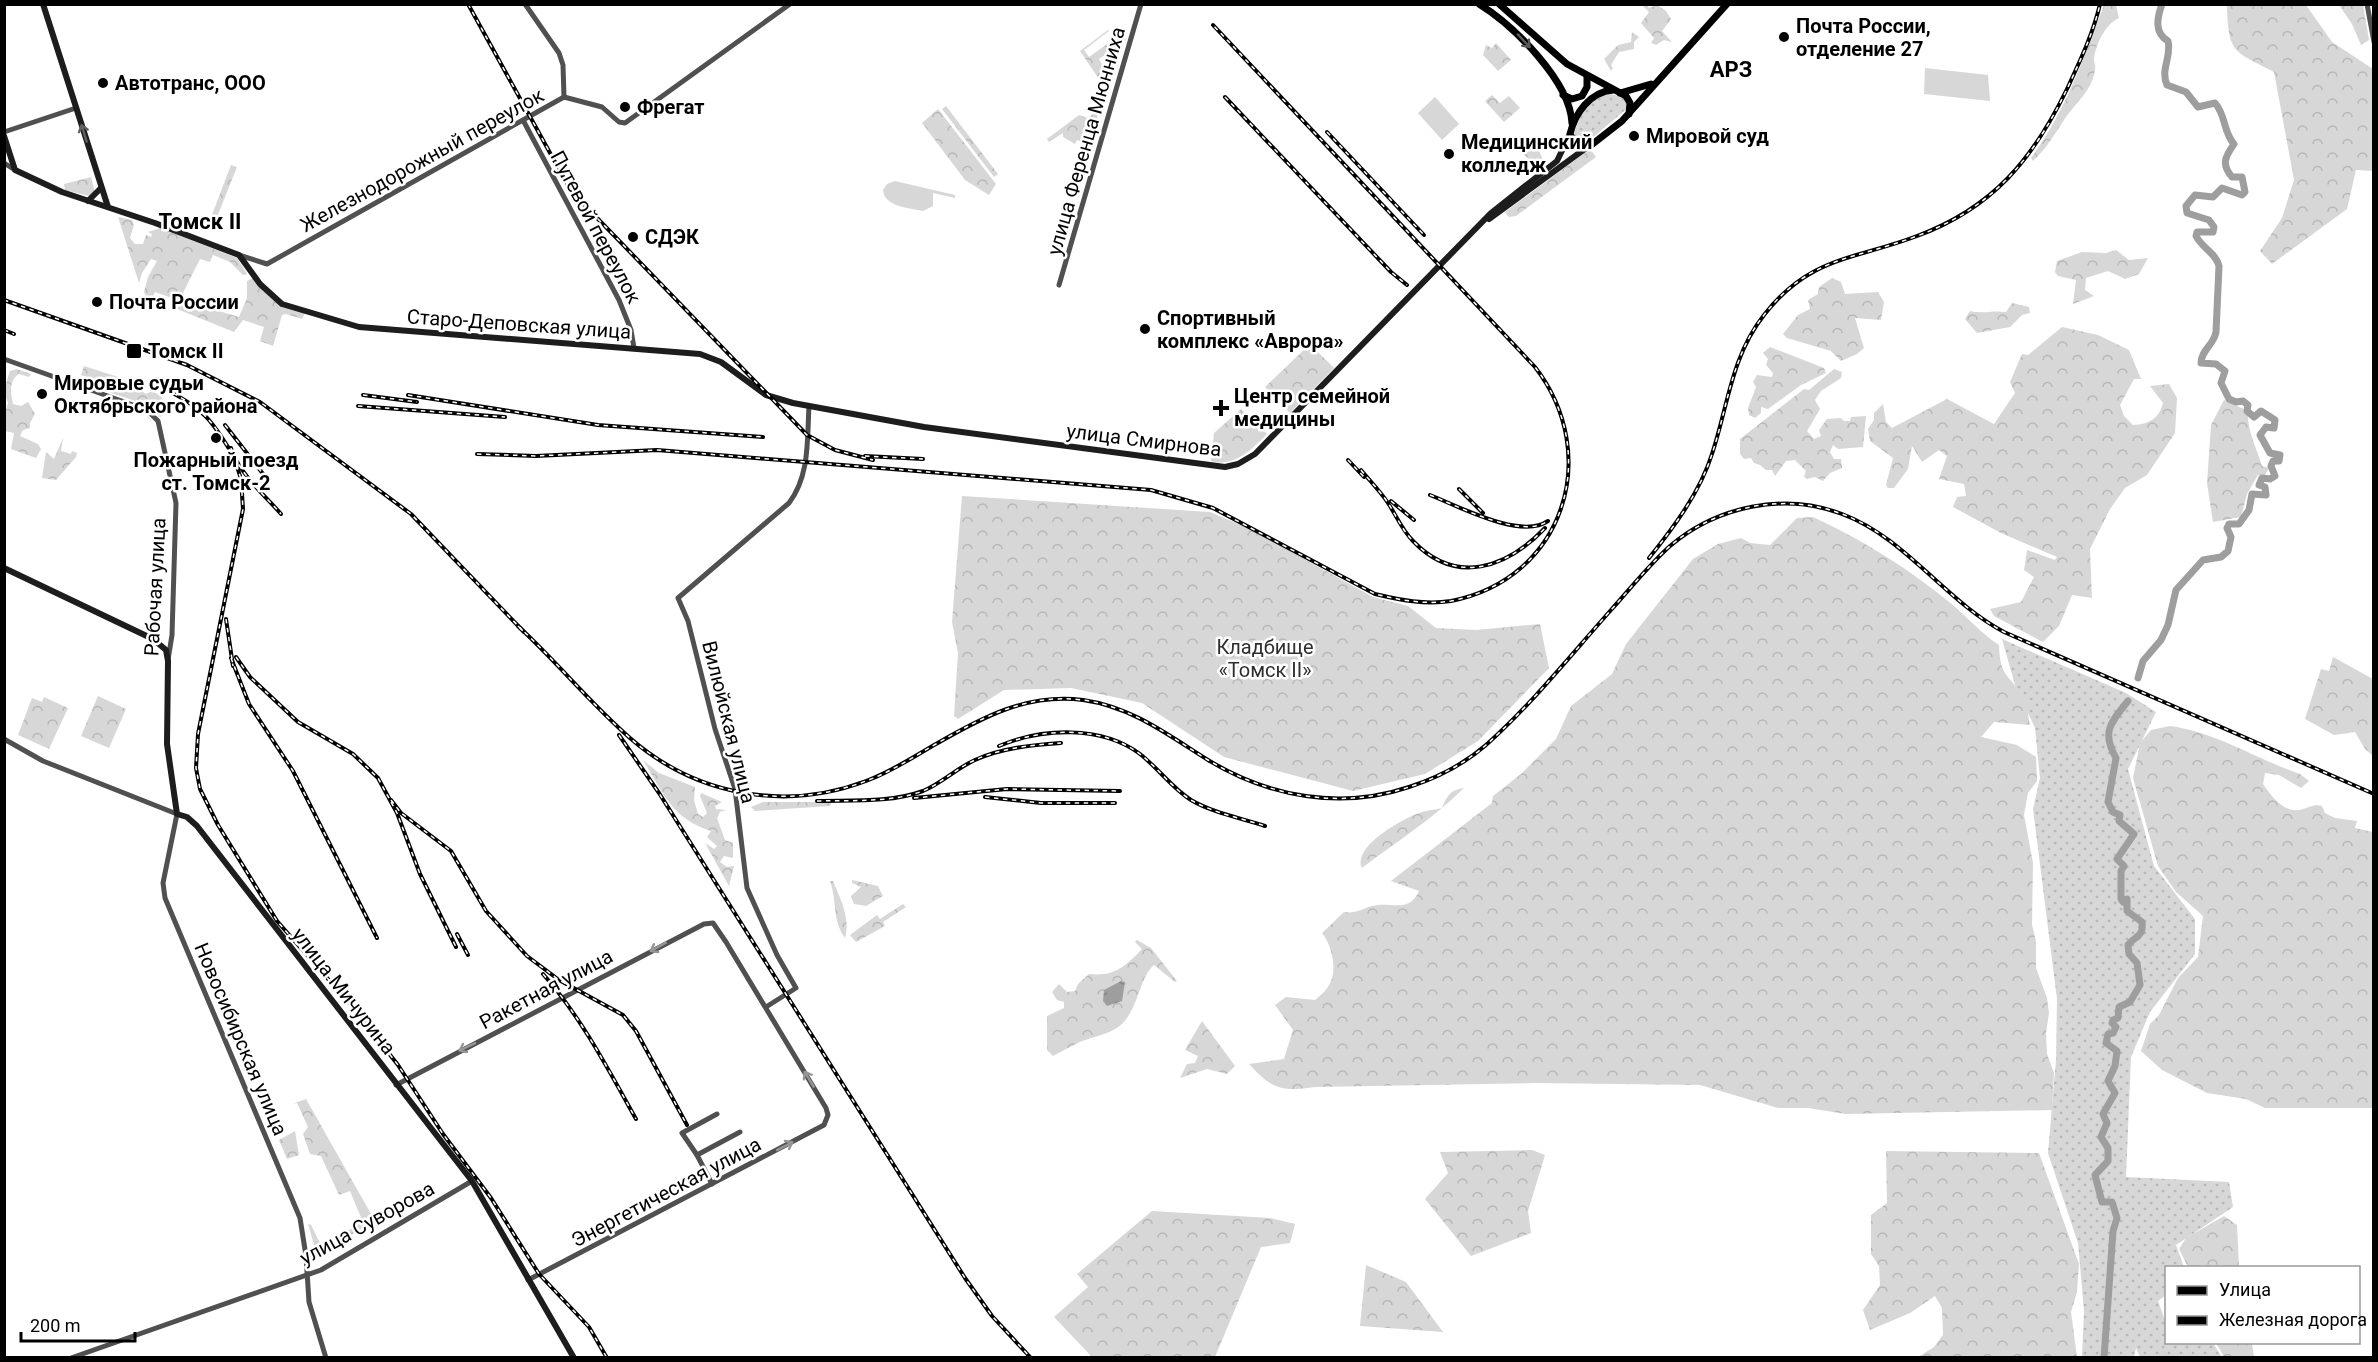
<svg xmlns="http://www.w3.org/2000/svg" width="2378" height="1362" font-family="Roboto,sans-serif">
	<defs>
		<pattern id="grass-dots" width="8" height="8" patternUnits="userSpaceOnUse" patternTransform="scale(1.5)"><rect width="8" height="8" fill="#d7d7d7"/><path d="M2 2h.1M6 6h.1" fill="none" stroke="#b7b7b7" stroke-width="1.8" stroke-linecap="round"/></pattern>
		<pattern id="forest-crowns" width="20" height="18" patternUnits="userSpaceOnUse" patternTransform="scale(1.5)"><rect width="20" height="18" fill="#d7d7d7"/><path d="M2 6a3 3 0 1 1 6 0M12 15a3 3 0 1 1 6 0" fill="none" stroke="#b7b7b7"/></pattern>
		<pattern id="water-ripples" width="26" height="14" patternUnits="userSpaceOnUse" patternTransform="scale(1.5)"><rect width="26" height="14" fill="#9e9e9e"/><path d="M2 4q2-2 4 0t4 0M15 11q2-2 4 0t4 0" fill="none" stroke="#868686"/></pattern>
	</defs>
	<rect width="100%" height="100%" fill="#fff"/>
	<g fill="url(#grass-dots)">
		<path d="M1611,94L1623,97L1629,107L1586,143H1577L1574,135C1579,115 1590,97 1611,94Z"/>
		<path d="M2002,639L2126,693L2156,712L2128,769L2154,866L2195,919V954L2150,1012L2131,1057L2126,1177L2229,1182L2233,1207L2176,1245L2184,1267L2166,1268V1295L2158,1301L2166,1323V1342L2213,1343L2222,1357H2140L2136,1348L2134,1357H2082L2084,1311L2078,1243L2048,1153L2056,1060L2057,999L2033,809L2040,778L2035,728L2015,685Z"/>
	</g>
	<g fill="url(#forest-crowns)">
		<path d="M1642,5H1647L1649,8L1657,5L1666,11L1671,19L1662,31L1672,42L1664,40L1656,45L1651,43L1654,38L1641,23L1649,12Z"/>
		<path d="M2104,5H2116L2119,18C2106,23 2095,45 2094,60C2094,63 2096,66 2095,69C2093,89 2077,102 2066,117C2055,133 2048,147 2033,161L2031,158C2065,112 2084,58 2104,5Z"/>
		<path d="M2227,5H2306L2332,42L2373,69V171L2356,170L2347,209L2272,264L2260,251L2282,218L2294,180L2274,72C2234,51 2228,54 2227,5Z"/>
		<path d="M2339,5H2363L2369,40L2361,45L2352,24Z"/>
		<path d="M1108,30L1109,31L1084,50L1089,57L1121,34L1126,40L1099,59L1105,70L1103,73L1105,82L1103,85L1080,51Z"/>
		<path d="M1632,32L1639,37L1634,42V49L1619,52L1611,65L1613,68L1611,71L1604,59L1618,45L1631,42Z"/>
		<path d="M1496,43L1511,60L1498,71L1483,55L1486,45L1492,48Z"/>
		<path d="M1492,95L1500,103L1509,96L1520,108L1504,122L1485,101Z"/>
		<path d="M946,106L998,174L994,177L942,109Z"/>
		<path d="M938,109L996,184L989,195L965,180L922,123Z"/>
		<path d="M1094,113H1097C1099,124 1094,143 1086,150L1081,147L1080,141L1077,140L1075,144L1063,137V133L1049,142L1047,139L1079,115L1088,118Z"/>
		<path d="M1516,139C1530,141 1541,148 1543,162L1538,167L1518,150L1510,147L1511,141Z"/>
		<path d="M1590,149L1596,157L1516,216L1509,217L1505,212Z"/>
		<path d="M231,165L237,167L213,227L208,225Z"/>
		<path d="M91,177L95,192L89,196L65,190L64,184Z"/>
		<path d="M118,217L132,220L134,225L130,238L135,244H143L146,235L151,237L152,234L148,232L160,228L237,258L247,274L243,275L230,262L213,255L210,262L200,259L183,293L172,298L155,292L152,298L146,296L144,292L148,277L157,261L151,259L142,273L139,283Z"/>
		<path d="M2116,250L2129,260L2148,258L2139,274L2125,279L2108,271L2086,278L2085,290L2094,296L2073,304L2076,280L2058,276L2055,272L2057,261L2082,252L2106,253Z"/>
		<path d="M253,278L281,306L305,313L302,319L286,314L282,315L273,346L260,341L264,327L243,320L234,332L177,309L179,303H193L239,317L247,298V281Z"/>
		<path d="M1832,278L1841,282L1845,294L1878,292L1884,302L1881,320L1855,318L1864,348L1857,354L1841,361L1831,351L1787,338L1783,334L1798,315L1810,309L1808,300L1818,294L1819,287Z"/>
		<path d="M2012,303L2029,307L2030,313L2022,315L2010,327L1977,333L1965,319L1970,311C1982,314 1993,310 2006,312Z"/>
		<path d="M2062,327L2098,335L2129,350L2141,379H2134L2120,405L2124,416L2133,425C2149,424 2159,419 2163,403L2150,386L2169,384L2177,398L2175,433L2147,475L2125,488L2110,509L2090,549L2092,598L2072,595L2059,626L2043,642L1994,616L1990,609L2021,602L2034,577L2024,570L2027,550L2055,560L2057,557L2001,533L1953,507L1957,497L1966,496L1964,484L1939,479L1947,456L1939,450L1922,462L1912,446L1908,469L1894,488H1888L1886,485L1893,458L1870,441L1868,429L1874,420V413L1883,404L1886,422L1892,428L1947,399L1994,424L2015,393L2010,382L2022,354L2028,355Z"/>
		<path d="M1310,344L1334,368L1290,413L1265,387Z"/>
		<path d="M1770,347L1824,368L1826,373L1801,385L1768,409L1761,407V413L1755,418L1749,415L1748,408L1756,387L1753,382L1757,375L1772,377L1773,373L1766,365L1768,359L1763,353Z"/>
		<path d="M84,366L118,377L119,383H129L146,394L152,391L161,396L167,413L160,417L145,404L95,388L92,386L93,379L81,375Z"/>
		<path d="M17,369L31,374L29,377L19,374C8,381 11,393 13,404L21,406L28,402L35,414L30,423V428L23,430L20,436L38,444L41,449L36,458L11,449L14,433L5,431V413L8,403C3,391 6,383 10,371Z"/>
		<path d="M1834,369L1842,372L1841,378L1821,391L1815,400L1820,409L1807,431L1814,439L1821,436L1819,430L1827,419L1841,418L1844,421H1850L1851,417L1866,416L1863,447L1838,449L1833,445L1830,452L1834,459H1841L1842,468L1830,473L1823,481L1815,477L1807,479L1804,477L1806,471L1795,460L1786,461L1775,476L1772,470H1766L1760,465L1754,463L1751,458L1744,459L1740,454V439L1804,389L1809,390Z"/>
		<path d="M2224,400L2248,411C2247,431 2256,446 2262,466L2269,468L2265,475H2258L2247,494L2241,517L2213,522L2207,483L2211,425Z"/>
		<path d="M1241,409L1267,434C1252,449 1234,468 1211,461L1214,433Z"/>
		<path d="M63,438L61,451L71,454L72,451L77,453L76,457L56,480L42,478L46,452L54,459Z"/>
		<path d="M962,496L1210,512L1250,529L1373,597L1408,606L1436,628L1476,630L1540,624L1549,668L1478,741L1425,774L1353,791L1224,757L1142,703L1071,688L1004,690L958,719L954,716L958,653L952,622Z"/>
		<path d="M1813,517C1863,540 1911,570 1954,606C1969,619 1982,634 1999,645C2000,677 2008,673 2023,697C2028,704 2028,717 2030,725L1994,722L1981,737L2017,745L2036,757L2037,781L2028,793L2024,815L2033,863L2032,925L2036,941V968L2047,998L2049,1013L2046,1033L2047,1054L2054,1073L2052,1110L1846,1114L1808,1108H1778L1700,1085L1535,1083L1315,1087C1281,1092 1272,1089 1249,1064L1284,1059L1293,1030L1275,1005L1286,997L1315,1000C1320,996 1326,991 1329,985C1338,971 1332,945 1322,933L1344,912C1356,914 1361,909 1372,906C1391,901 1409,914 1419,891L1391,881L1492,803L1493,796L1521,774L1556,739L1571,706L1612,674L1626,644L1693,559L1718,544L1741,538L1750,543L1770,545L1797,518Z"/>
		<path d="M2333,657L2373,679V756L2365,749L2355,732L2334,735L2305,719L2321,669L2329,671Z"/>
		<path d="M98,696L126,709L109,748L81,736Z"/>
		<path d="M44,697L68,708L49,749L18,735L32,698L42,702Z"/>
		<path d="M2170,726C2216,732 2256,759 2300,774L2309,781L2301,788L2279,775L2265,773L2263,784C2272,797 2285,815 2303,809C2311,807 2314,804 2322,806L2325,813L2335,818L2357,821L2355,828L2373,832V1108H2265L2246,1099L2207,1093L2162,1070L2141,1051L2150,1024L2159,1015L2178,978L2198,957L2203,916L2176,892L2158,866L2133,778L2140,743L2151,730Z"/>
		<path d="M643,760L659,773L695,787L694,800L698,814L703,817L707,813L700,796L701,793L722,802L715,806L716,809L726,810L720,812L717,818L725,840L733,843V858L724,856L720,862L727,867L734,866L729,886L705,843L714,849L717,846L707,837L711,831C671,818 664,794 643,760Z"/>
		<path d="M1464,788C1434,818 1396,842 1362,868C1353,847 1398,822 1414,815C1422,811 1433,810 1442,808C1447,796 1450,790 1464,788Z"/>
		<path d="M763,802H832L830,806L755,811L751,807Z"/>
		<path d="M852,880L878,886L883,896L866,906L854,904L851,896L861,887L852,883Z"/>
		<path d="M830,881H833C840,898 851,919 845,938C831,917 838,904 830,881Z"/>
		<path d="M903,904L906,907L883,922L885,926L856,942L850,935L877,915L880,919Z"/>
		<path d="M1137,940L1151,948L1177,981L1175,982L1154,965C1141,976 1139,1001 1127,1018C1115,1035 1095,1035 1078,1043C1069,1047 1061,1052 1053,1056L1047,1050V1016L1064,1008V1002L1057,1000L1052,992L1059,984L1067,992L1075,991L1078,984L1089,974C1114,977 1126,966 1142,949L1135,942Z"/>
		<path d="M1202,1021L1235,1066L1227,1074L1207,1069L1180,1078L1187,1064L1195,1063L1198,1056L1185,1050Z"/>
		<path d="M306,1099L375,1221L317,1255L308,1224L311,1225L321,1245L363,1222L350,1191L339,1195L321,1156L310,1154L303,1134L308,1127L297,1103L292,1104Z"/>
		<path d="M295,1131L299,1155L287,1159L279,1140Z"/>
		<path d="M1532,1150L1545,1155L1528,1211L1531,1233L1471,1256L1425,1199L1448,1173L1440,1152Z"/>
		<path d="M1886,1151L2039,1153L2079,1264L2077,1292L2071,1312L2077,1357H1918L1934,1347L1943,1335L1942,1308L1935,1296L1910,1313L1870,1330L1863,1310L1880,1285L1879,1266L1871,1254V1215L1887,1203Z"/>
		<path d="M1152,1211L1270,1218L1295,1224L1290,1243L1261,1247L1215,1357H1092L1054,1317L1088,1287L1077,1274Z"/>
		<path d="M2224,1216L2237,1225L2239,1267H2188L2179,1249L2186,1238Z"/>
		<path d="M1366,1265L1406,1282L1443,1332L1360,1326Z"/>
		<path d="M2216,1343H2252L2254,1357H2224Z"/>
	</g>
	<g fill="#d7d7d7">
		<path d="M1925,68L1988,75L1990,101L1924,94Z"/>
		<path d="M1435,97L1459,124L1442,140L1418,113Z"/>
		<path d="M895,181L955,195V198L933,193V206L923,211C910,208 884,207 883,190L887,184Z"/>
	</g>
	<path fill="url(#water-ripples)" d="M1121,981L1125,982L1122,1001L1107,1006L1103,1001L1104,990Z"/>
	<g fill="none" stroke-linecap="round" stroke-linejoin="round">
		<g stroke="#9e9e9e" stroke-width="7">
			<path d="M2138,678L2143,661L2161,640L2168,625L2176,590L2203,560L2221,557L2228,551L2231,537L2227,528L2229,524H2239L2249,510L2252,494L2266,495L2265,487L2259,485L2262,478L2270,479L2275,476L2271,466L2273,461H2279L2280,455L2270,453L2260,435L2266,427L2274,428L2275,420L2261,411L2254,417L2247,411L2248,405L2243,401L2236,402L2229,399L2221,383L2225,371L2216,364L2201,363C2201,350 2214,345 2216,332L2219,266C2216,253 2202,248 2196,236L2197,232H2213L2214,227L2209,220L2187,213L2186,206L2195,195L2213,197L2222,188L2242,195L2245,192L2242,177H2232C2221,164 2225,157 2234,144C2223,132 2226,115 2215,103L2198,107L2186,92L2167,85C2160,69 2172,57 2168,41C2154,33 2157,18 2162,4"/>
			<path d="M2104,1358L2113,1231L2117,1218L2112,1202H2102L2095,1175L2108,1161V1148L2101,1137L2107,1123L2103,1114L2115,1093L2108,1081L2115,1066L2117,1051L2106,1043L2108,1034L2113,1033L2116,1027L2112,1023L2113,1020L2118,1018L2119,1007L2130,1002L2140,985L2137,963L2129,954L2128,945C2136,935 2144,937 2142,922L2127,911V899L2123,902L2121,899V871L2124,866L2117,859L2134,834L2119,821L2120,815L2113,812L2108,802L2116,758C2101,732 2111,722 2128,701"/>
		</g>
		<g stroke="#505050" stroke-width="5">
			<path d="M525,4L559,53L563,65L564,97"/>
			<path d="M2367,4L2374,42"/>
			<path d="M524,122L619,300L631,330L634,348"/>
			<path d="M4,132L76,108"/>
			<path d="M4,163L15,170"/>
			<path d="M239,255L267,264L564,97L602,107L619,122L625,123L790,4"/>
			<path d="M1059,285L1141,4"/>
			<path d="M4,359L147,410L158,421L176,503L172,635L168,660"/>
			<path d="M4,739L43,761L177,814L163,883L165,898L300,1218L306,1256L309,1302L326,1358"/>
			<path d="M766,1007L796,988L777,955L747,888L735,789L715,729L688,621L678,598L789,503C810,475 807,440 809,406"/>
			<path d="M396,1085L704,924L713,923L726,942L826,1108L828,1115L824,1125L528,1280"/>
			<path d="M697,1155L682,1133L717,1114"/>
			<path d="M712,1184L697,1155L740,1132"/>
			<path d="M71,1358L321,1270L472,1181"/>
		</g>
		<g stroke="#1d1d1d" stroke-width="6">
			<path d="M43,4L108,207"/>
			<path d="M4,136L15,170L62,192L155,223L239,255L260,284L282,304L359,327L700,354L721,362L766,395L793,403L924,427L1225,467L1238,464L1255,454L1491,213L1557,161L1570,134"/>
			<path d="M88,201L101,188"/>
			<path d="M1489,219L1586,148"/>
			<path d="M4,568L153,639L166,650L168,661L167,744L177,814L187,817L197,826L472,1181L574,1358"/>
		</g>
		<g stroke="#000" stroke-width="7">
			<path d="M1479,4C1513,25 1570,81 1572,123"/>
			<path d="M1499,4L1567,64L1626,96L1630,103L1629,114"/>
			<path d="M1613,90C1590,92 1575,113 1570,134L1576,146H1590L1622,121L1727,4"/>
			<path d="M1620,93L1651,84"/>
			<path d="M1563,95L1572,99L1582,96L1587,87V76"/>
		</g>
		<defs>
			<g id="rail">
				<path d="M468,4L571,191L807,435L835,450L873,460"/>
				<path d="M1225,97L1391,272L1407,285"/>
				<path d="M1327,132L1424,235"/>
				<path d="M4,300L187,365L260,402L411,514L524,632"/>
				<path d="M4,330L14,334"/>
				<path d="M165,389C211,412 215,427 241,468C252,485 268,499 281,514"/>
				<path d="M363,395L417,402"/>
				<path d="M408,395L598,425L763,437"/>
				<path d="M358,406L505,417"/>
				<path d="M225,425L267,479"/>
				<path d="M231,448L241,479L243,509L198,734L196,768L200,789L218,825L277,921L351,1005L398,1065L443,1134L491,1198L539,1274L589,1327L607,1358"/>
				<path d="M477,454L536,456L657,450L1151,490L1213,508L1375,594C1400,600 1425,605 1451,601C1564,579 1603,455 1535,367L1213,25"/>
				<path d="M865,456L923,459"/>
				<path d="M1348,460L1364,477"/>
				<path d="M1361,470C1370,481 1380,491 1388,503C1396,515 1402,530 1413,541C1456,586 1507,568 1545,528"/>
				<path d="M1459,489L1483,513"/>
				<path d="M1430,495C1458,506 1521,540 1548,521"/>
				<path d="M1391,501L1414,520"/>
				<path d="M1649,558C1674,527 1700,492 1712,454C1728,406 1731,357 1764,315C1810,256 1854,260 1917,236C1993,208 2033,159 2067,89C2080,61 2093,34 2100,4"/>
				<path d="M226,619L233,666"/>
				<path d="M518,626C557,662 590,703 630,738C695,795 784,812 866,781C891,772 913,757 936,744C983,717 1027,693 1083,700C1132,707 1168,735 1208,760C1269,797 1341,810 1409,787C1437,778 1464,764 1486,745C1531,705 1570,656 1611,610C1630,589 1648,566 1670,546C1717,506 1784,492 1842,514C1906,538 1944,600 2004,632L2374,794"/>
				<path d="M236,657L250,677L298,722L353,754L378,778L397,813L420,874L456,947"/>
				<path d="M231,658L249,704L293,771L377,938"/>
				<path d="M619,735L659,793L965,1278L992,1316L1031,1358"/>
				<path d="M999,746C1042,728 1101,725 1140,754C1158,768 1172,788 1191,800C1213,813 1241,818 1265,826"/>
				<path d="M985,797L1041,803H1115"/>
				<path d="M914,798L1007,789L1120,791"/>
				<path d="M391,800L401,813L451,851L486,911L527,956L559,980L623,1015L636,1031L687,1125"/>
				<path d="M817,801C852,800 890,803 923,791C942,783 957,768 975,760C1001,748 1032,745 1061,743"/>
				<path d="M457,934L468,955"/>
				<path d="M543,974C581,1017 608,1069 636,1119"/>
			</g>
		</defs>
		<use href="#rail" stroke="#000" stroke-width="4"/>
		<use href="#rail" stroke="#fff" stroke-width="1.5" stroke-dasharray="4.5" stroke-linecap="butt"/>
	</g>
	<defs><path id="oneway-shaft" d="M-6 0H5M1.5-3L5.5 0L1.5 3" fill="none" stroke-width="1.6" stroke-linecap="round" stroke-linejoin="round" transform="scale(1.5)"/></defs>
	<use stroke="#595959" href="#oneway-shaft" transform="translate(1524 41) rotate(47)"/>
	<use stroke="#616161" href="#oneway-shaft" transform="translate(84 133) rotate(-107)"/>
	<g stroke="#969696">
		<use href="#oneway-shaft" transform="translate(658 947) rotate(151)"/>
		<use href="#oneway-shaft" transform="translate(467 1047) rotate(154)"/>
		<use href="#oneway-shaft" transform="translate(809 1079) rotate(-121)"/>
		<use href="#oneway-shaft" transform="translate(785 1146) rotate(-27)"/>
	</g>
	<g fill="#000" stroke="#fff" stroke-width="2">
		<circle cx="1784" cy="37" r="6"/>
		<circle cx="103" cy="83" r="6"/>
		<circle cx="625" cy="107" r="6"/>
		<circle cx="1634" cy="136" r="6"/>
		<circle cx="1449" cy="154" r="6"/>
		<circle cx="633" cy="237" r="6"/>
		<circle cx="97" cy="302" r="6"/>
		<circle cx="1145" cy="329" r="6"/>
		<rect x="126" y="343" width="16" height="16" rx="3"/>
		<circle cx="42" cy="394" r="6"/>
		<path d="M1218 399h6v6h6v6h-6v6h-6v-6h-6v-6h6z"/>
		<circle cx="216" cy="438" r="6"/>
	</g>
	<g text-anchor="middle" stroke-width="5" stroke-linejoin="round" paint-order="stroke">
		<g font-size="20" font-weight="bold" fill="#000" stroke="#fff" text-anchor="start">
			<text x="1796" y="33">Почта России,<tspan x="1796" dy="23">отделение 27</tspan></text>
			<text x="115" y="90">Автотранс, ООО</text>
			<text x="637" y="114">Фрегат</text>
			<text x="1646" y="143">Мировой суд</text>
			<text x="1461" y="149">Медицинский<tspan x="1461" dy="23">колледж</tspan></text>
			<text x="645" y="244">СДЭК</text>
			<text x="109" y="309">Почта России</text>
			<text x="1157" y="325">Спортивный<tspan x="1157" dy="23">комплекс «Аврора»</tspan></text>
			<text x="148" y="358">Томск II</text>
			<text x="54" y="390">Мировые судьи<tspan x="54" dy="23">Октябрьского района</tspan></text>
			<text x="1234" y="403">Центр семейной<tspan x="1234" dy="23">медицины</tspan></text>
			<text x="216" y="467" text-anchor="middle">Пожарный поезд<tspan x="216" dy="23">ст. Томск-2</tspan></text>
		</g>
		<g font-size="20" fill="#000" stroke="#fff">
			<text transform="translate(1086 141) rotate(-74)" y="7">улица Ференца Мюнниха</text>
			<text transform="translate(422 160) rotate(-29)" y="7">Железнодорожный переулок</text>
			<text transform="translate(596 227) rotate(62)" y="7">Путевой переулок</text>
			<text transform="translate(519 324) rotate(4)" y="7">Старо-Деповская улица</text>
			<text transform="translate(1144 440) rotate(7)" y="7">улица Смирнова</text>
			<text transform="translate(155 587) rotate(-87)" y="7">Рабочая улица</text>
			<text transform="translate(729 722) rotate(76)" y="7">Вилюйская улица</text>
			<text transform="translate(546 989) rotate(-28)" y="7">Ракетная улица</text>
			<text transform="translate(344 991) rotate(52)" y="7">улица Мичурина</text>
			<text transform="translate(241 1039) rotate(67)" y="7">Новосибирская улица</text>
			<text transform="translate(666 1192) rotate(-28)" y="7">Энергетическая улица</text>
			<text transform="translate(367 1223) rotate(-29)" y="7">улица Суворова</text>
		</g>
		<g font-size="20" fill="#2e2e2e" stroke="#fff">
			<text x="1265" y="654">Кладбище<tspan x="1265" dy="23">«Томск II»</tspan></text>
		</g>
		<g font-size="22" font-weight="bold" fill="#000" stroke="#fff">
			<text x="1731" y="77">АРЗ</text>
			<text x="200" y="229">Томск II</text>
		</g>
	</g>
	<rect width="2378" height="1362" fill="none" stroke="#000000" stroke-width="12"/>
	<rect x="2165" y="1266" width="195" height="78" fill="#ffffff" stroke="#999999" stroke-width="1.5"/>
	<rect x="2177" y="1286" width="30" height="9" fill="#000000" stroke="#999999" stroke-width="1.5"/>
	<text x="2219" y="1296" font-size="18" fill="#000000">Улица</text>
	<rect x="2177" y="1316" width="30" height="9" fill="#000000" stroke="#999999" stroke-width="1.5"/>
	<text x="2219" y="1326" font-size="18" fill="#000000">Железная дорога</text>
	<path d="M21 1332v9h114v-9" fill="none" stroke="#000000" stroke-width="3"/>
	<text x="30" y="1332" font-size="18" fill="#000000" stroke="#ffffff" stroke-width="4.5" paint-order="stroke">200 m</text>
</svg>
